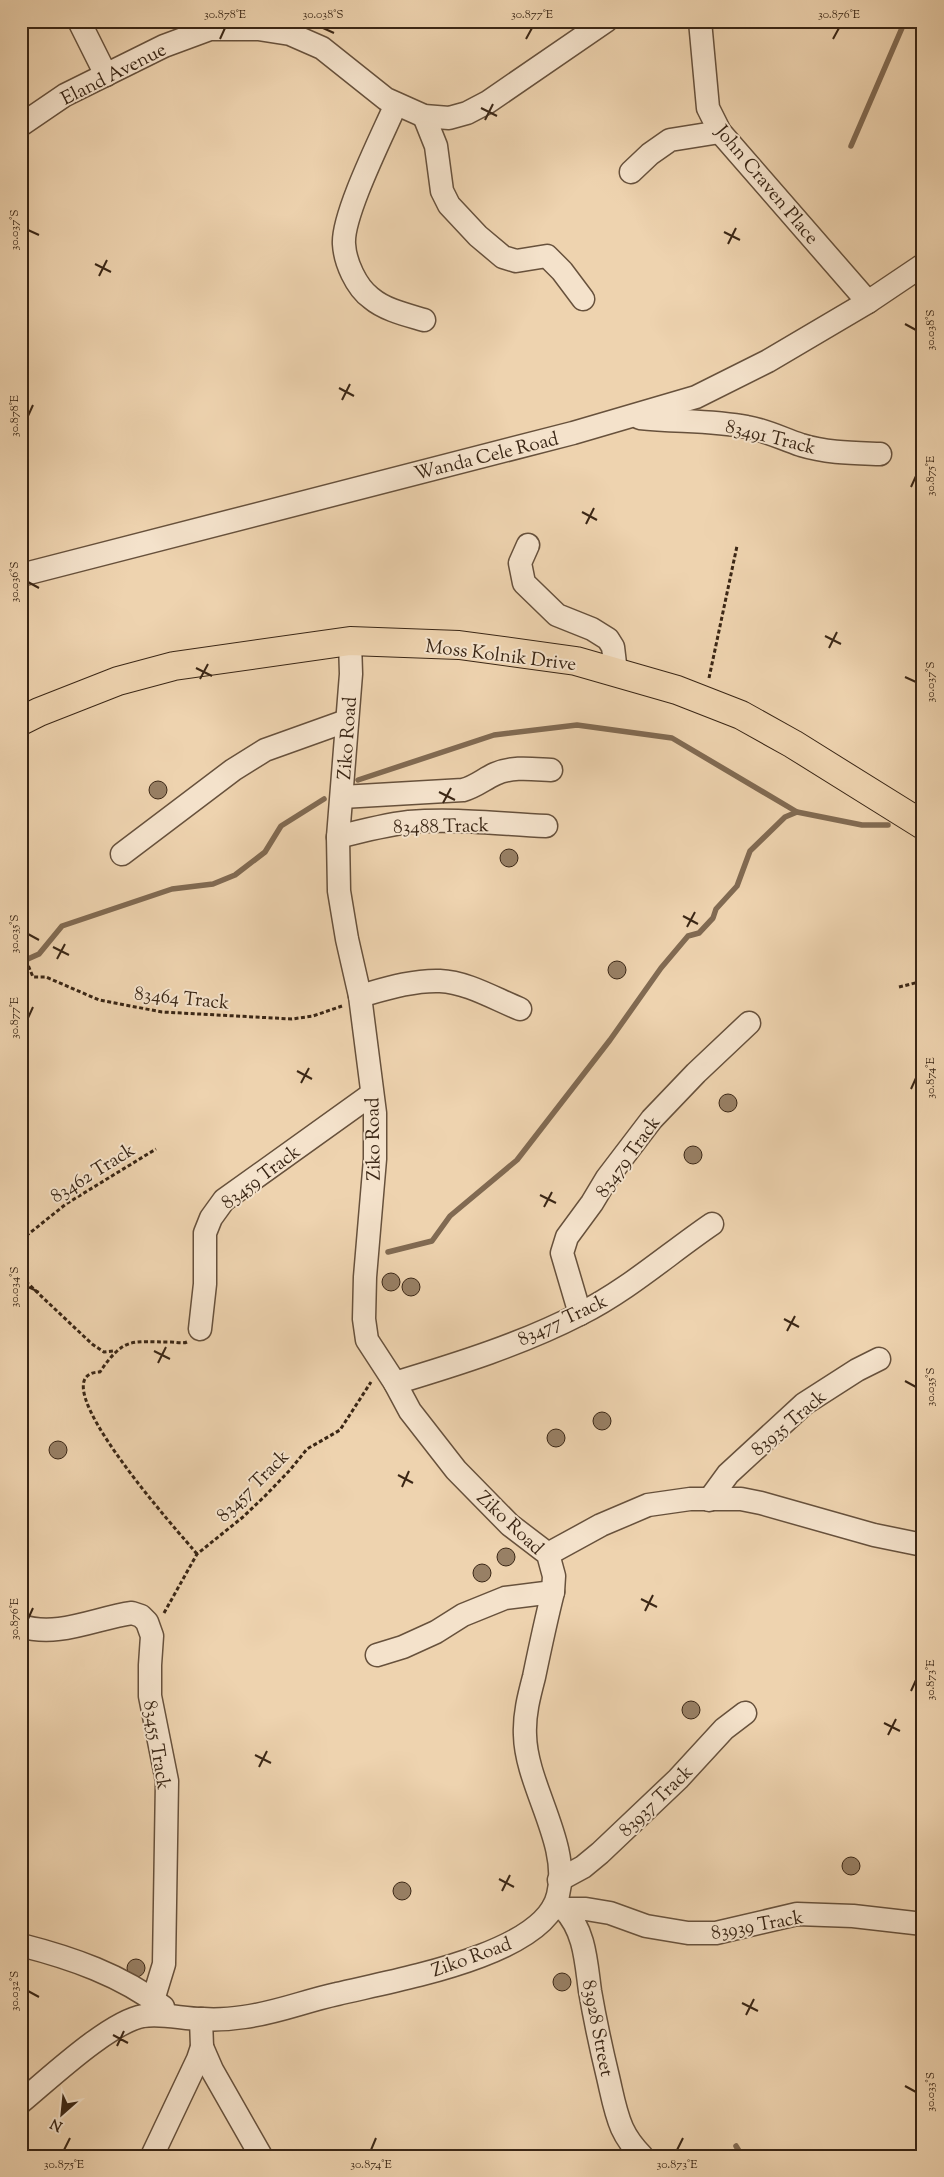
<svg xmlns="http://www.w3.org/2000/svg" width="944" height="2177" font-family="'Sorts Mill Goudy',serif">
	<rect width="100%" height="100%" fill="#eed3af"/>
	<filter id="stains"><feTurbulence type="fractalNoise" baseFrequency=".004" numOctaves="4"/><feColorMatrix values="0 0 0 0 .2 0 0 0 0 .09 0 0 0 0 .02 0 0 0 .5 -.17"/></filter>
	<radialGradient id="worn" r=".72"><stop offset=".6" stop-color="#630" stop-opacity="0"/><stop offset="1" stop-color="#630" stop-opacity=".3"/></radialGradient>
	<g fill="none" stroke-linecap="round" stroke-linejoin="round">
		<g stroke="#816a52" stroke-width="5.5">
			<path d="M851,146L905,21"/>
			<path d="M358,780L494,735L577,725L672,738L797,812L862,825H888"/>
			<path d="M21,962L39,954L62,926L172,889L213,884L235,875L265,852L281,826L324,799"/>
			<path d="M388,1252L432,1241L450,1216L517,1160L610,1040L661,968L688,936L699,933L713,918L716,909L737,886L750,851L785,817L797,812"/>
			<path d="M736,2146L742,2156"/>
		</g>
	</g>
	<g fill="#988065" stroke="#3a2615">
		<circle cx="158" cy="790" r="9"/>
		<circle cx="509" cy="858" r="9"/>
		<circle cx="617" cy="970" r="9"/>
		<circle cx="728" cy="1103" r="9"/>
		<circle cx="693" cy="1155" r="9"/>
		<circle cx="391" cy="1282" r="9"/>
		<circle cx="411" cy="1287" r="9"/>
		<circle cx="602" cy="1421" r="9"/>
		<circle cx="556" cy="1438" r="9"/>
		<circle cx="58" cy="1450" r="9"/>
		<circle cx="506" cy="1557" r="9"/>
		<circle cx="482" cy="1573" r="9"/>
		<path d="M922,1602H923V1620L919,1618L916,1612L918,1606Z"/>
		<circle cx="691" cy="1710" r="9"/>
		<circle cx="851" cy="1866" r="9"/>
		<circle cx="402" cy="1891" r="9"/>
		<circle cx="136" cy="1968" r="9"/>
		<circle cx="562" cy="1982" r="9"/>
	</g>
	<g fill="none" stroke-linecap="round" stroke-linejoin="round">
		<defs>
			<g id="minor">
				<path d="M79,21L106,75"/>
				<path d="M700,21L708,108L720,132L868,302"/>
				<path d="M396,104C383,134 342,215 344,244C345,262 356,287 371,298C385,310 407,315 424,320"/>
				<path d="M424,116L436,146L442,191L449,205L478,236L503,257L516,261L547,256L562,271L583,299"/>
				<path d="M21,125L65,95L164,46L210,29H258L290,34L322,48L386,99L424,116L449,118L467,113L488,102L606,21"/>
				<path d="M631,172L650,154L670,140L720,132"/>
				<path d="M640,418C676,422 712,420 747,427C765,430 783,439 801,445C827,453 853,453 880,454"/>
				<path d="M528,545L520,563L524,583L557,615L592,629L608,639L613,647L616,672"/>
				<path d="M21,575L573,433L696,397L768,361L868,302L923,265"/>
				<path d="M342,797L463,790C475,787 484,779 495,774C513,766 532,769 551,770"/>
				<path d="M338,837C361,831 384,825 409,822C454,818 501,824 546,826"/>
				<path d="M122,854L233,770L265,750L346,721"/>
				<path d="M360,996C385,989 413,980 440,981C467,982 495,999 520,1009"/>
				<path d="M580,1314L562,1253L567,1237L592,1203L607,1178L652,1119L696,1073L749,1023"/>
				<path d="M200,1329L205,1284V1233L211,1218L224,1200L372,1094"/>
				<path d="M395,1383C458,1364 522,1344 580,1314C628,1290 668,1254 712,1224"/>
				<path d="M709,1500L728,1474L804,1404L857,1370L879,1359"/>
				<path d="M548,1554L601,1525L648,1505L690,1499H741L761,1503L874,1535L923,1545"/>
				<path d="M21,1626C58,1638 96,1618 132,1613L141,1616L147,1622L152,1636L150,1665V1696L167,1781L164,1964L153,2000"/>
				<path d="M377,1655L403,1647L436,1632L463,1615L505,1598L553,1592"/>
				<path d="M559,1880L583,1867L600,1853L678,1779L724,1729L745,1713"/>
				<path d="M553,1908L564,1909C585,1931 586,1962 590,1991C595,2020 601,2048 608,2077C612,2094 615,2112 622,2128C627,2139 633,2147 642,2156"/>
				<path d="M564,1909H586L610,1913L646,1926L688,1933H716L797,1914L853,1916L923,1924"/>
				<path d="M21,1945C72,1958 121,1975 163,2007"/>
				<path d="M202,2047L212,2070L261,2156"/>
				<path d="M21,2102C49,2079 109,2022 143,2016C163,2013 183,2019 203,2019C216,2020 230,2019 244,2017C276,2013 305,2001 337,1994C390,1981 544,1956 558,1895C571,1844 526,1786 525,1735C524,1715 529,1696 534,1677C540,1648 546,1620 553,1592L554,1576L548,1554L510,1525L456,1470L410,1411L395,1383L367,1340L364,1319L365,1277L375,1159V1113L360,996L347,939L339,891L338,837L351,674L350,641"/>
				<path d="M152,2156L198,2059L202,2047L201,2019"/>
			</g>
			<path id="major" d="M21,721L39,712L118,681L174,666L350,641L459,645L576,661L677,690L741,715L793,744L923,825"/>
		</defs>
		<use href="#minor" stroke="#67513c" stroke-width="25"/>
		<use href="#major" stroke="#3a2615" stroke-width="30"/>
		<g stroke="#3a2615" stroke-width="3" stroke-dasharray="4 2.5" stroke-linecap="butt">
			<path d="M709,678L737,546"/>
			<path d="M21,948L33,977H46L99,1000L162,1012L292,1019L313,1016L342,1006"/>
			<path d="M899,987L923,981"/>
			<path d="M21,1240L66,1204L156,1149"/>
			<path d="M21,1277L92,1344L104,1352L114,1351"/>
			<path d="M187,1342C182,1344 176,1342 171,1342C132,1342 124,1336 100,1372C34,1373 184,1538 197,1554"/>
			<path d="M164,1613L197,1554L243,1517L265,1496L290,1470L307,1449L340,1430L371,1382"/>
		</g>
		<use href="#minor" stroke="#f4e2cb" stroke-width="22"/>
		<use href="#major" stroke="#eed3af" stroke-width="28"/>
	</g>
	<path fill="none" stroke="#3a2615" stroke-width="2" d="M323,28L334,33M220,39L225,28M526,39L532,28M833,39L839,28M481,108L497,116M485,120L493,104M28,230L39,235M724,232L740,240M728,244L736,228M95,264L111,272M99,276L107,260M905,324L916,330M339,388L354,396M342,400L350,384M28,416L33,405M911,487L916,476M582,512L597,520M586,524L594,508M28,582L39,588M825,636L841,644M829,648L837,632M196,668L212,676M905,677L916,682M200,679L208,664M439,792L455,800M443,803L451,788M683,916L698,924M687,927L695,912M28,934L39,940M53,947L69,955M57,959L65,944M28,1018L33,1007M297,1071L312,1079M301,1083L309,1068M911,1089L916,1078M540,1195L556,1203M544,1207L552,1192M28,1287L39,1292M784,1319L799,1327M787,1331L795,1316M154,1351L170,1359M158,1363L166,1347M905,1381L916,1387M398,1475L413,1483M402,1487L409,1471M641,1599L657,1607M645,1611L653,1595M28,1619L33,1608M911,1691L916,1680M884,1723L900,1731M888,1735L896,1719M255,1755L271,1763M259,1767L267,1751M499,1879L514,1887M502,1891L510,1875M28,1991L39,1997M742,2003L758,2011M746,2015L754,1999M113,2035L128,2043M117,2046L124,2031M905,2086L916,2092M64,2150L70,2138M371,2150L376,2138M677,2150L683,2138"/>
	<g text-anchor="middle" stroke-width="4" stroke-linejoin="round" paint-order="stroke">
		<g font-size="19" fill="#3a2615" stroke="#f4e2cb">
			<text transform="translate(113 73) rotate(-27)" y="7">Eland Avenue</text>
			<text transform="translate(768 184) rotate(50)" y="7">John Craven Place</text>
			<text transform="translate(771 436) rotate(14)" y="7">83491 Track</text>
			<text transform="translate(486 455) rotate(-14)" y="7">Wanda Cele Road</text>
			<text transform="translate(501 654) rotate(7)" y="7">Moss Kolnik Drive</text>
			<text transform="translate(346 738) rotate(-86)" y="7">Ziko Road</text>
			<text transform="translate(441 825) rotate(-1)" y="7">83488 Track</text>
			<text transform="translate(182 997) rotate(6)" y="7">83464 Track</text>
			<text transform="translate(372 1139) rotate(-91)" y="7">Ziko Road</text>
			<text transform="translate(627 1156) rotate(-54)" y="7">83479 Track</text>
			<text transform="translate(92 1172) rotate(-32)" y="7">83462 Track</text>
			<text transform="translate(260 1176) rotate(-37)" y="7">83459 Track</text>
			<text transform="translate(562 1319) rotate(-25)" y="7">83477 Track</text>
			<text transform="translate(788 1422) rotate(-40)" y="7">83935 Track</text>
			<text transform="translate(252 1485) rotate(-45)" y="7">83457 Track</text>
			<text transform="translate(511 1522) rotate(43)" y="7">Ziko Road</text>
			<text transform="translate(158 1745) rotate(81)" y="7">83455 Track</text>
			<text transform="translate(655 1800) rotate(-44)" y="7">83937 Track</text>
			<text transform="translate(757 1924) rotate(-10)" y="7">83939 Track</text>
			<text transform="translate(471 1956) rotate(-20)" y="7">Ziko Road</text>
			<text transform="translate(599 2028) rotate(79)" y="7">83928 Street</text>
		</g>
	</g>
	<rect width="944" height="2177" fill="none" stroke="#eed3af" stroke-width="55"/>
	<g transform="translate(62 2114) rotate(207)" stroke="#f4e2cb" stroke-width="4" paint-order="stroke">
	<path d="M0-4L9 19L0 12L-9 19Z" fill="#3a2615"/>
	<text y="-8" font-size="14" font-weight="bold" text-anchor="middle" fill="#3a2615">N</text>
	</g>
	<rect x="28" y="28" width="888" height="2122" fill="none" stroke="#3a2615" stroke-width="2"/>
	<g font-size="12" text-anchor="middle" fill="#3a2615">
		<text x="225" y="18">30.878°E</text>
		<text x="323" y="18">30.038°S</text>
		<text x="532" y="18">30.877°E</text>
		<text x="839" y="18">30.876°E</text>
		<text transform="translate(14 230) rotate(-90)" y="4">30.037°S</text>
		<text transform="translate(930 330) rotate(-90)" y="4">30.038°S</text>
		<text transform="translate(14 416) rotate(-90)" y="4">30.878°E</text>
		<text transform="translate(930 476) rotate(-90)" y="4">30.875°E</text>
		<text transform="translate(14 582) rotate(-90)" y="4">30.036°S</text>
		<text transform="translate(930 682) rotate(-90)" y="4">30.037°S</text>
		<text transform="translate(14 934) rotate(-90)" y="4">30.035°S</text>
		<text transform="translate(14 1018) rotate(-90)" y="4">30.877°E</text>
		<text transform="translate(930 1078) rotate(-90)" y="4">30.874°E</text>
		<text transform="translate(14 1287) rotate(-90)" y="4">30.034°S</text>
		<text transform="translate(930 1387) rotate(-90)" y="4">30.035°S</text>
		<text transform="translate(14 1619) rotate(-90)" y="4">30.876°E</text>
		<text transform="translate(930 1680) rotate(-90)" y="4">30.873°E</text>
		<text transform="translate(14 1991) rotate(-90)" y="4">30.032°S</text>
		<text transform="translate(930 2092) rotate(-90)" y="4">30.033°S</text>
		<text x="64" y="2168">30.875°E</text>
		<text x="371" y="2168">30.874°E</text>
		<text x="677" y="2168">30.873°E</text>
	</g>
	<rect width="100%" height="100%" filter="url(#stains)"/>
	<rect width="100%" height="100%" fill="url(#worn)"/>
</svg>
